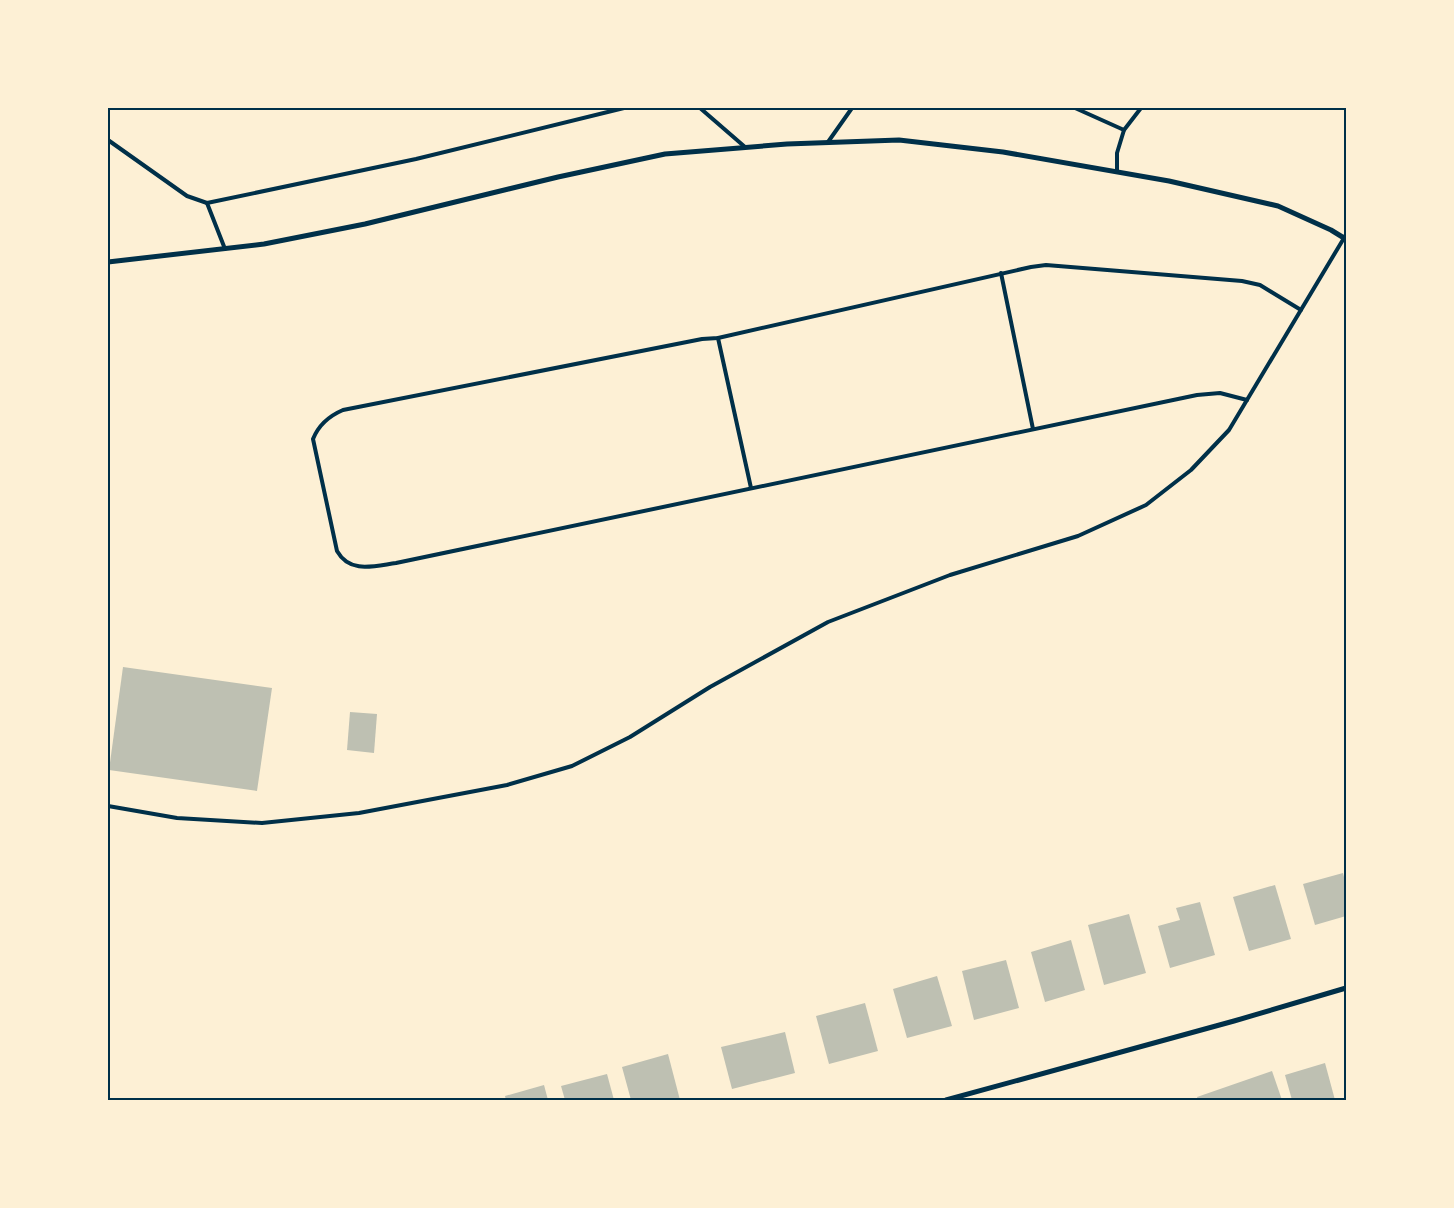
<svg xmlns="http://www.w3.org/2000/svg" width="1454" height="1208" font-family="Spectral,serif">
	<rect width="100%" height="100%" fill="#fdf0d5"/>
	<g fill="#bec0b2">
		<path d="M123,667L272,688L257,791L109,770Z"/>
		<path d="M350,712L377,714L374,753L347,750Z"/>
		<path d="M1343,873L1346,885V916L1315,925L1303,884Z"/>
		<path d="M1275,885L1291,939L1249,951L1233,897Z"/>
		<path d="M1200,902L1215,955L1170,968L1158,926L1180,920L1176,908Z"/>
		<path d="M1129,914L1146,973L1104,985L1088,925Z"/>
		<path d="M1071,940L1085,990L1045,1002L1031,952Z"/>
		<path d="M1006,960L1019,1008L974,1020L962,971Z"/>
		<path d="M937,976L952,1026L907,1038L893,989Z"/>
		<path d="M865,1003L878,1051L829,1064L816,1016Z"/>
		<path d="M785,1032L795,1073L732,1089L721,1047Z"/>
		<path d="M668,1054L680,1100H631L622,1067Z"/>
		<path d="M1325,1063L1335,1100H1292L1285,1075Z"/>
		<path d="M1272,1071L1282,1100H1198L1197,1097Z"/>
		<path d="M607,1074L614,1100H565L561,1086Z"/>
		<path d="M544,1085L548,1100H506L505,1096Z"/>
	</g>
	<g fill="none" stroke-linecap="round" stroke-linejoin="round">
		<g stroke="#003049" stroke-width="4">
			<path d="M700,108L745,147"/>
			<path d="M1075,108L1124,130"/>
			<path d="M108,140L187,196L207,203L225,249"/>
			<path d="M828,142L852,108"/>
			<path d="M1117,172V153L1124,130L1141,108"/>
			<path d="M207,203L416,159L624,108"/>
			<path d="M1001,273L1033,429"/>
			<path d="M718,338L751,488"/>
			<path d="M1247,400L1220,393L1197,395L396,563C374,566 350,574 337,551L313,439C319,424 329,416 343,410L702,339L718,338L1031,267L1046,265L1242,281L1260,285L1301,310"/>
			<path d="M108,806L177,818L262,823L359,813L507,785L572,766L630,737L710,687L828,622L950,575L1078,536L1146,505L1191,470L1229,430L1344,238"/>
		</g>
		<g stroke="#003049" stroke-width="5">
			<path d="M108,262L264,244L365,224L558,177L665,154L787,144L899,140L1003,152L1169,181L1278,206L1331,230L1344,238L1346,236"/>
			<path d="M946,1100L1234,1021L1346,988"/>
		</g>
	</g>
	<rect width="1454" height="1208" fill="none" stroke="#fdf0d5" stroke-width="218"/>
	<rect x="109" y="109" width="1236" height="990" fill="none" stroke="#003049" stroke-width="2"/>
</svg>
